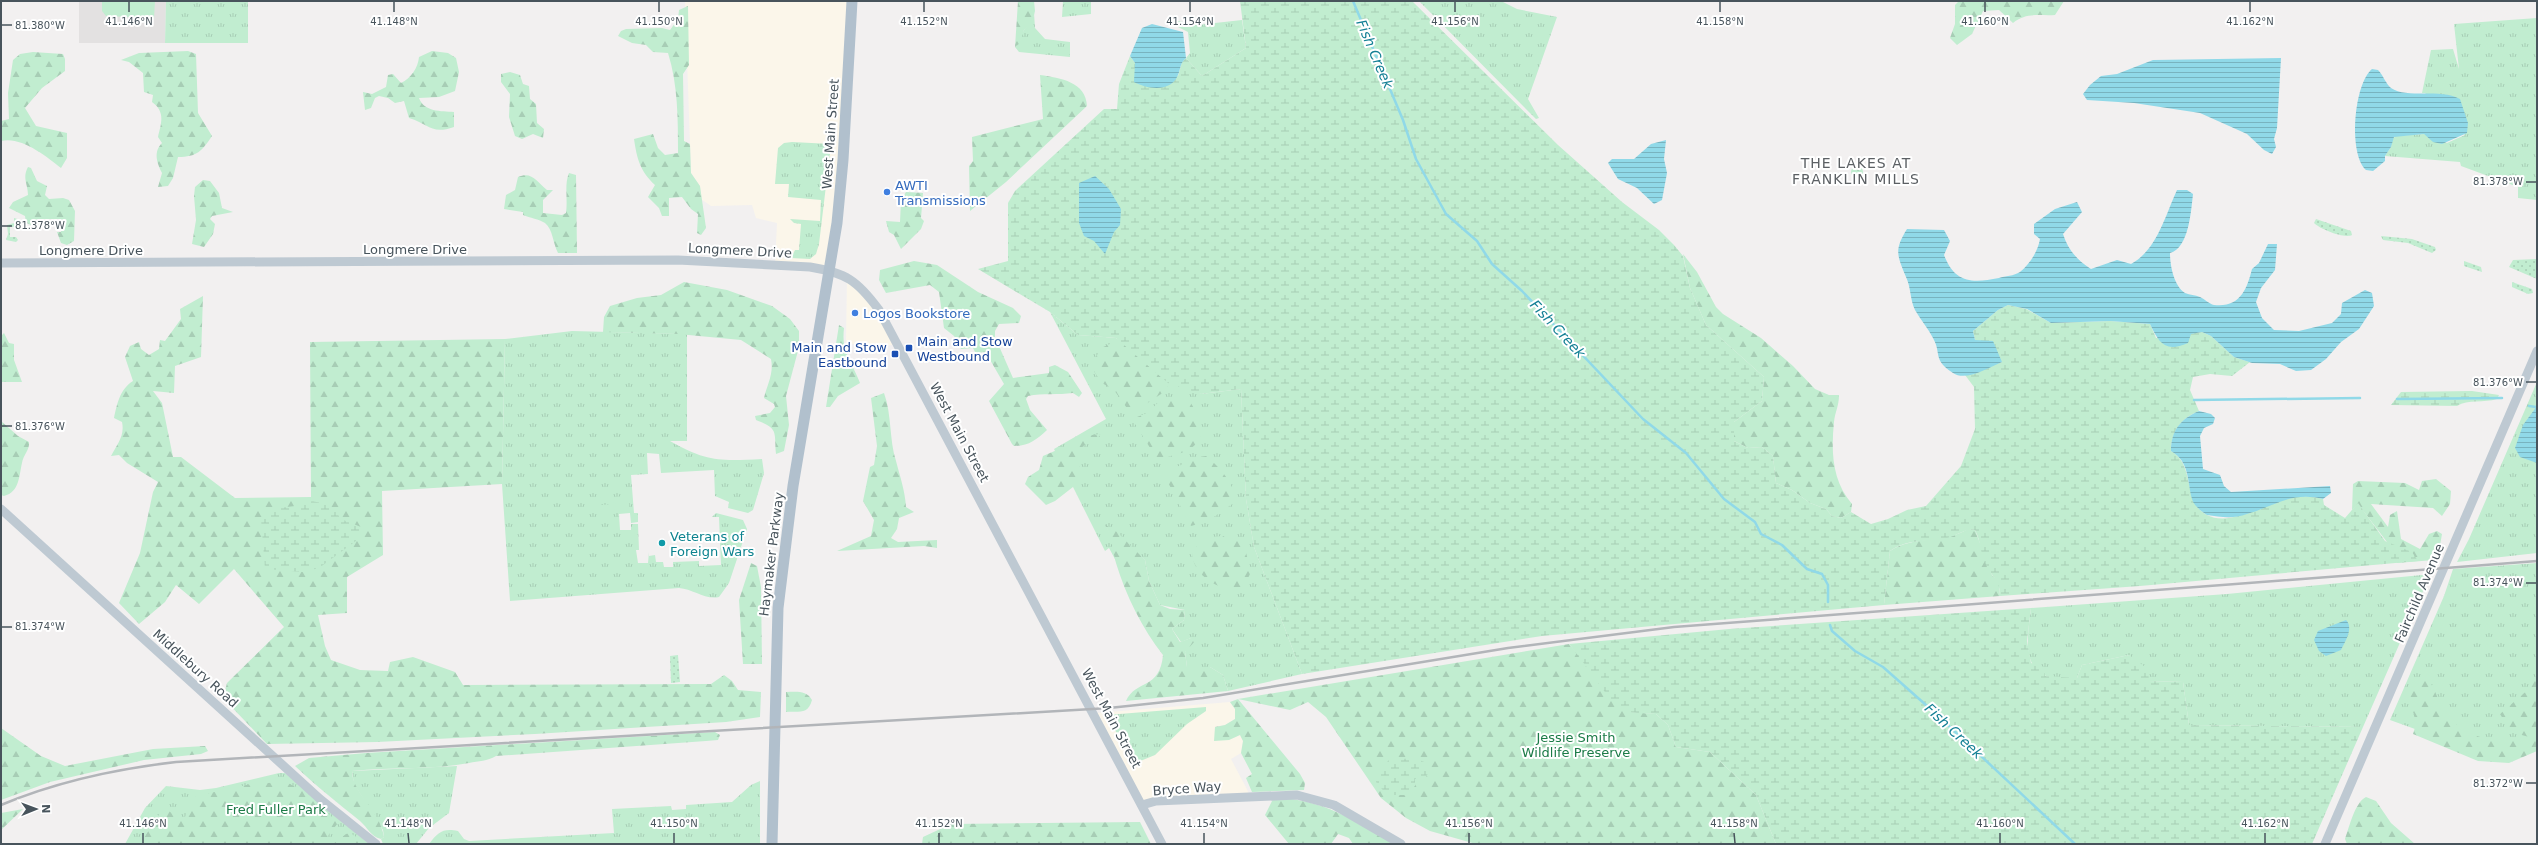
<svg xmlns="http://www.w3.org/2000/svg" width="2538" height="845" font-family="'DejaVu Sans',sans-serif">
	<defs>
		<pattern id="grass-tufts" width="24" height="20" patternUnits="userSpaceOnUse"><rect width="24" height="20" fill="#c1edd0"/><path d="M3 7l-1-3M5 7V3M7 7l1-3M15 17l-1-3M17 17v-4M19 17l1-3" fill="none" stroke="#a7cdb5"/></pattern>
		<pattern id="forest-firs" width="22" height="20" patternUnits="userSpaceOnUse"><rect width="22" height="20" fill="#c1edd0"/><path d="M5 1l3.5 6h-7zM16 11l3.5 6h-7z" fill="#a7cdb5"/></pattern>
		<pattern id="wetland-marsh" width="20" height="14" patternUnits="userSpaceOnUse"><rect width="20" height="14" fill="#c1edd0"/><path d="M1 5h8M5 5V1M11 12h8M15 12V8" fill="none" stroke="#a7cdb5"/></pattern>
		<pattern id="garden-dots" width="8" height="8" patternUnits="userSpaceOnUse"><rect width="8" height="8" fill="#c1edd0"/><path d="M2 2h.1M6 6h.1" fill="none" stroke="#a7cdb5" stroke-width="1.8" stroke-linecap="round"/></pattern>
		<pattern id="water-rules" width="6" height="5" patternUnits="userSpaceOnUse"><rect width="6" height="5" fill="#90d9e8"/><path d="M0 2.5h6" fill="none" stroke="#78b3bf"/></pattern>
	</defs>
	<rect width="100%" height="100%" fill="#f2f0f0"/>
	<g fill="#fbf6ea">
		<path d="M685,1H852L829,270L775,265L777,223L756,218L752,205L711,206L701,199L700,186L691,173Z"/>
		<path d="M847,278L866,294L895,345L865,346L846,343Z"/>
		<path d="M1230,702L1235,709V719L1225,725L1215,727L1229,740L1240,735L1243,741L1241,753L1231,759L1250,795L1143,803L1097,713Z"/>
	</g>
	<path fill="#e3e1e1" d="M79,1H166L165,43H79Z"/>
	<g fill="url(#grass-tufts)">
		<path d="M166,1H248V43H165Z"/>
		<path d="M1063,1H1091V14L1062,17Z"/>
		<path d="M1419,1H1501L1517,9L1557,17L1528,99L1539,118L1536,119Z"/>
		<path d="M1034,13L1035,28L1045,39L1070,42V57L1019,52L1015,47C1022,42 1020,36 1024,30C1030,22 1032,24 1034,13Z"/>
		<path d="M2537,18V200L2518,198V187L2461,166L2460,162L2385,156L2391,147L2392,139L2396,136L2424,134L2447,143L2465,135L2425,93H2422L2431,50L2453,49L2459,69L2454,24Z"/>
		<path d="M1173,20L1197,25L1242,20L1246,48L1202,76L1186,58L1190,53L1188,32L1174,25Z"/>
		<path d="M792,142L831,144L819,244L816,254L810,259L791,258L795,250H799L801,224L794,223L790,219L820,221L821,200L788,197L789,184H775L778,148L784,143Z"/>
		<path d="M1050,312L1078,335L1116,338L1201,394L1241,389L1246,499L1254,547L1302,674L1228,691L1223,675L1210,667H1187L1185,652L1191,638L1181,642L1172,629L1184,620L1185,610L1160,605L1149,581L1145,560L1106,526L1113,539L1116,561L1109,548L1105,551L1054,449L1106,419Z"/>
		<path d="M572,331L687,334V441H670C707,462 720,461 762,459L764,473L753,510L748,513L728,508L729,502L715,496L714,470L661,473L659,454L647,453L648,474L631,475L634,513H638V522L631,523L630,513L619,514L620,530H631V524H638L639,550H636L638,563H648L649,552V556L655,555L656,562H663L664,567H673V562L699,561V566L721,565L719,517H712L716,513L743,520L747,529L729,583L719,597C705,600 693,589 679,588L510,601L502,484L505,339Z"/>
		<path d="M2537,382V553L2457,562L2469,539Z"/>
		<path d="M2537,563V737L2476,751L2390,720L2444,596L2453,569Z"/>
		<path d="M2432,574L2420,597L2363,727L2189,725L2183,682L2148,681L2129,655L2082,665L2077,678C2068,678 2054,679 2046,676C2020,666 2029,629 2031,608L2227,594Z"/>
		<path d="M1206,707V711L1187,724L1155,755L1133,764L1107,715Z"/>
		<path d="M457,766L449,813L429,828L416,844H383L381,839L384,837L383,830L354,784L352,771Z"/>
		<path d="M279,773H285L369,844H125L145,808L166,786L200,790L216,788Z"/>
		<path d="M760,781V844H429C438,832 443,828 458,831L464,839L469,841L614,833L612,809L671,806L672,810L686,809V805L732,802L751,785Z"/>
	</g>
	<g fill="url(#forest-firs)">
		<path d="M1018,1H1034L1035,11L1032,23L1024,30L1020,43L1015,47Z"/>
		<path d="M1959,1H2064L2055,15C2039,16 2026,12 2013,23L1999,10L1983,11L1972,34L1957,45L1950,38L1955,24V5Z"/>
		<path d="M688,6L689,65L683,74L684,141L690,144L691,173L700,186L706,228L701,235L697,233L698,214L691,209L682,197L669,198V216H662L659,208L648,197L655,185C640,171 637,159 634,139L653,134L658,148L665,155L678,153C678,119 678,85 668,53L653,52L646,45L632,43L618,36L621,31L626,29L662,28L670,30L678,19L679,10Z"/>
		<path d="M188,51L196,54L198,113L212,136C202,151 197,157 178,157L173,178L168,186L158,187L162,173C157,163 153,152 162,143L158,137C161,124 166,112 152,102L153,95L144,92L143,73L129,62L121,60L139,53Z"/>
		<path d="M432,51L448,53L456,58L459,72L455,91L439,97L419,98C424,112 441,111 454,112V127C431,135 429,124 409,118L404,101L395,103L388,98L379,96L375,98L371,108L365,110L363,92L372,94L386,87L388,75L393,74L401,83C411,78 418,68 419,57Z"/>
		<path d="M33,52L63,54L65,59V71L42,88L25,108L36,126L67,133V158L61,168C46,156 21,136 1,141V121L9,119L8,93L13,60L20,54Z"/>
		<path d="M510,72L520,75L523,84L529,86L530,99L536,104L537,123L544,129L543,138L533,134L522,139L515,136L509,117L510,94L501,82V74Z"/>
		<path d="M1040,75C1061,78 1086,82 1087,106L1006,182L970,211L969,166L973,161L972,137L1043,119Z"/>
		<path d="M28,167L31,168L37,181L47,186L45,195L49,199L63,198L69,200L75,211L74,241L67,245L61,243L57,232H61V219H43L34,229V226L26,223L25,216L9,208L13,202L28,195C28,184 22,178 28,167Z"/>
		<path d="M569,173L576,175L577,253H558C553,244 553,229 545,223C539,219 530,218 523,215V212L504,209L506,195L515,190L518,177C532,171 537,182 547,190H553L543,200V213L562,215L566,213C568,199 564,185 569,173Z"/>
		<path d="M203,180L210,181L219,193L222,208L233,212L212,216L210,219L215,224L213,234L204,247L192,244L196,220L194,196L195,187Z"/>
		<path d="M906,192L923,193L921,218L924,221L921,229L901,249L894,235L889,232L886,221L900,222L901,200Z"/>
		<path d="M1683,254L1697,272L1716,307L1723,314L1761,338L1793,366L1815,389L1829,395H1839C1839,406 1835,412 1834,422C1831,452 1832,481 1852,504L1851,512L1841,518L1832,516L1826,509L1810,503L1792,490L1776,483L1773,456L1762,447L1748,448L1734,441V422L1762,401L1764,377L1706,325L1690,288Z"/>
		<path d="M914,261L937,265L978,292L1013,308L1021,316L1019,323L999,324L995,331V337L1013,378L1049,373V367L1055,365L1068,372L1082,393L1079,397L1073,393C1058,395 1043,393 1028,396L1026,399L1030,410L1047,430C1036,440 1029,446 1014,446L1012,444L989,401L1004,384L989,358L983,352L976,354L973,348L961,349L954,336L944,328L939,292L930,285L886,293L879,280L880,270Z"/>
		<path d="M684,282L727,290L772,306L790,319L799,331V347L786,396L789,425L784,451L776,454C774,431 779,429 756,420L755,416L770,413L775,407L774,404L764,398C767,385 774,374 771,359L741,340L678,334L603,332L604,317L610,306L637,298L661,295Z"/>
		<path d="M203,296L201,357L175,366L174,393L153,391L162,403L173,457H181L235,498L311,497L310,342L505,339L502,484L382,491L383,555L347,577V613L318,615L325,646L331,660L360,670L388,671L390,662L413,657L455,672L463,685L711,684L724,675L732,681L738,690L761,692L760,717L726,722L535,734L377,742L267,744L223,698L227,683L284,627L234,569L199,604L176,585L165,602L139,624L119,603L140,553L153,492L158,482L127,463L119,455L111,456C117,444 125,436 122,422L114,418C117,404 120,389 133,381L125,357L130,346L139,342L141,349L149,355L159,349L160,340L165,341L181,319L180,309Z"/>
		<path d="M839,325L844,328C841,354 852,361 860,383L838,396L830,407H826Z"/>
		<path d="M4,333L9,343L14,344V360L22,382H1V336Z"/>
		<path d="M1119,340L1168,383L1167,390L1140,408L1129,411L1114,390L1102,383L1091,367L1101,348Z"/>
		<path d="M884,393C892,415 889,439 896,461C900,477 905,490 906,507L914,512L899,518L897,529L891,538L898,542L937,540V548L924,546L837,551L871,536L874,520L863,501L870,467L874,465L877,446L871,398Z"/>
		<path d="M1163,398L1189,400C1215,440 1197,452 1157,459L1132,419L1147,413Z"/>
		<path d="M1,421L18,436L29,442C30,450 23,455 22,463C19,475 20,492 4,496L1,495Z"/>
		<path d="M1102,434C1093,441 1084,443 1077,452L1082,480L1055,501L1046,505L1025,484L1028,477L1039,470L1043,456L1092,435Z"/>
		<path d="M1206,456C1221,469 1234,482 1235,502L1208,521L1191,526L1163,473L1199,457Z"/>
		<path d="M2436,479L2451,491L2450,504L2442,516L2433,508L2371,504L2388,527L2390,515L2397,511L2401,539L2420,549L2429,534L2437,531L2442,534L2439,551L2434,560L2397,563L2387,542L2358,504L2352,510L2353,484L2358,481L2405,483L2419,490L2422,481Z"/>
		<path d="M1105,525L1115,530L1145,560L1149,581L1160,605L1170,609L1185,610L1184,620L1172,629L1180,642L1191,638L1196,640L1185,652L1187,667H1210L1223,675L1228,691L1126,701C1136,679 1160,690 1163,655C1142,628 1126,596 1116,563C1112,549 1113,538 1105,525Z"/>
		<path d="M1968,529L1975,530L1992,575L1999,582L2000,596L1884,605L1890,551C1914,535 1944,544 1968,529Z"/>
		<path d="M1223,536L1228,539L1242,537L1251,572L1243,588C1221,594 1192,575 1192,552L1203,538Z"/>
		<path d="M751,563L757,566L761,587L762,664H743L739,600Z"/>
		<path d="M1569,644L1631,712L1656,714L1668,725L1676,747L1710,752L1756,795L1776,844H1476L1430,831L1406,818L1381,798L1326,717L1308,702L1290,710L1238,699L1300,774L1305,783L1304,790L1252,792L1246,778L1252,774L1241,753L1243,741L1240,735L1229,740L1214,741L1215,727L1225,725L1235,719V709L1230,702L1238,699Z"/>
		<path d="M2537,674V751L2509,763L2478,761L2413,734L2417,721L2409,703L2411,692L2418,680L2429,681C2435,689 2437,697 2441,706C2456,735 2500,749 2529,737L2511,732L2500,714L2530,688Z"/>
		<path d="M786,692C797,692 806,690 812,700C808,715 799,711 786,712Z"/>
		<path d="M1,728L41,756L65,766L153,749L205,746L208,751L201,754L144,760L50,782L1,800Z"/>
		<path d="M715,732L720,735L718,740L706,741L496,756C487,761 479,761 469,763C431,770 391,767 352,771C352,793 380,810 384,837L381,839C370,836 368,828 360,821C338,803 316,786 295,766L309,758L366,753Z"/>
		<path d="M286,782L307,793L338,823L326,838L317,844H140L160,813L169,811L180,820L184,819L196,796L251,784Z"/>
		<path d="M1274,797C1324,800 1354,820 1396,844H1353L1349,838L1338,834L1331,844H1289L1265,815Z"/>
		<path d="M2366,797L2376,801L2391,823L2415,844H2347L2345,839C2349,828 2355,802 2366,797Z"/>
		<path d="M23,809L1,830V813Z"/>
		<path d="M1140,822L1151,844H922L923,837L951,824Z"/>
		<path d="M350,833L367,844H333L346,834Z"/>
	</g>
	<g fill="url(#wetland-marsh)">
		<path d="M1240,1H1412L1558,145L1622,202L1659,230L1674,245L1683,256L1690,288L1706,325L1764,377L1762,401L1734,422V441L1748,448L1762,447L1773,456L1776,483L1792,490L1810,503L1826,509L1832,516L1841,518L1851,512L1871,524L1888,519L1907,510L1926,506L1961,466L1975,429L1974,387L1965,375L2002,362L1975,340L1973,331L1998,310L2008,305L2026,309L2051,323L2110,321L2150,324L2156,338L2202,332L2211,336L2234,357L2252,363L2250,362L2232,376L2210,374L2193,377L2190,390L2199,411C2181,418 2171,432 2171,451C2196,465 2182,502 2207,515C2229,527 2263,505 2283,499C2295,495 2311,496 2323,499L2324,505L2345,518L2358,503L2385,541L2412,552L2418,561L2140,586L2000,596C2001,581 1990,575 1985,563C1980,552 1981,541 1975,530C1964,528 1954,538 1942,539C1923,542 1907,539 1890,551L1884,605L1542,636L1302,674L1254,547L1246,499L1241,389L1201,394L1168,383L1116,338L1078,335L1050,312L978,269L1008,261V203L1015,191L1104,109H1117L1119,84L1130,56L1135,63L1178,76L1182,62L1186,58L1202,76L1246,48Z"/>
		<path d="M2472,391L2499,395L2497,399C2484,403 2468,399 2457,406L2391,405L2401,392Z"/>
		<path d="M310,501L323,503L334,509L341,519L361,527L360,538L319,568L303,572L265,569L261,519L270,509L295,506Z"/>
		<path d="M2031,608L2027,641L2031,663L2044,667L2045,676L2077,678L2082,665L2129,655L2148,669L2149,681L2183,682L2189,725L2363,727L2312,844H1776L1756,795L1710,752L1676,747L1668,725L1656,714C1644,713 1630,714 1619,709C1614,706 1578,654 1569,644L1729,629Z"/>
		<path d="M1414,758L1427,763L1428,773L1425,780L1415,779V786L1405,795H1387L1376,782V773L1389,760Z"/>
	</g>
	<g fill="url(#garden-dots)">
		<circle cx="1857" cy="172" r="6"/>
		<path d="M14,218L24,221L16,223V227H10V237H16L18,240L16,242L6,240L8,234L7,225L14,223Z"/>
		<path d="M2316,219L2351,231L2352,235C2344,239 2320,229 2314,223Z"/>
		<path d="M2381,236L2412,239L2435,247L2436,250L2432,253L2408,243L2383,240Z"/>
		<path d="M2537,259V279L2509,267L2513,260Z"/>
		<path d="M2464,261L2481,267L2482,272L2464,266Z"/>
		<path d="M2512,282L2532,289L2533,293L2528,294L2512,287Z"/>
		<path d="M678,655L680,682L671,683L670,656Z"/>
	</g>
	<g fill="#c1edd0">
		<path d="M102,1H155L154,18L106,16L102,11Z"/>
		<path d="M628,496V501L600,503V498Z"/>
		<path d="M629,503V508L601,510V505Z"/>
	</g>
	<g fill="url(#water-rules)">
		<path d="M1152,24L1183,32L1186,58C1180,63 1181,68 1178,75C1171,93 1147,89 1134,82L1135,63L1130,56L1142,28Z"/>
		<path d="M2281,58L2277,128L2274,139L2276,147L2272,154L2264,150L2247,134L2200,113L2134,103L2087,100L2083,94L2090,85L2101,76L2117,74L2153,60Z"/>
		<path d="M2372,69L2378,70C2383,75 2386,84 2391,88C2407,99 2440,88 2460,99L2468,123L2467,133L2442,144L2433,142L2424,134L2394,137L2391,147L2385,156V161L2373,171L2366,170C2348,153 2354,84 2372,69Z"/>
		<path d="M1666,140L1664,159L1667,173L1662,200L1654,204L1637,188L1618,179L1608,163L1612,159H1634L1651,144Z"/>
		<path d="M1095,176L1109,189L1121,209L1120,225L1114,232L1105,254L1094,241L1084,236L1079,223V183Z"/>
		<path d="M2177,190H2187L2193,194C2191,211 2189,248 2170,253C2170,266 2174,286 2185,293C2190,295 2195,295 2200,297C2205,299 2209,304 2214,305C2240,308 2247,289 2252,269L2259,263L2268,244H2277L2275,270L2261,288L2256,302L2262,318L2274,330L2299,331L2332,323L2341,314L2342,303L2365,290L2372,293L2374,306L2359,329L2341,342L2326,359L2311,370L2296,371L2280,364L2252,363L2234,357L2211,336L2202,332L2191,334L2188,343C2165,353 2159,343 2150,324L2110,321L2051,323L2027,309L2008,305L1998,310L1973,331L1975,340L1993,341L2002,362C1990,367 1966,382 1953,373C1932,359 1942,354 1933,338C1928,328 1920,319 1915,310C1910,300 1911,287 1906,277C1897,255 1894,250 1907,229L1944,230L1950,241L1944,255C1955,284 1973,283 1999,278C2005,276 2014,276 2020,272C2030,264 2038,251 2040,239L2034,234V224L2055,209L2077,202L2082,212L2063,234C2068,250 2077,260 2091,269L2117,260L2131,264C2157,250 2165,216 2177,190Z"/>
		<path d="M2537,406V463L2520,457L2515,448L2523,425Z"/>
		<path d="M2199,411L2211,414L2215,418L2213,424L2204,428L2200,436L2203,469L2220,475L2224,486L2231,492L2330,486L2331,493L2323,499C2292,491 2275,506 2247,514C2234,519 2220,517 2207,515C2201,511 2194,506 2192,499C2187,481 2190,462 2171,451C2171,431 2180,419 2199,411Z"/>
		<path d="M2346,620C2354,628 2345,642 2341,650L2326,656L2319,651L2314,640L2318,631Z"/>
	</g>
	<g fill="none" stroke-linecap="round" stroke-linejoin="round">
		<g stroke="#90d9e8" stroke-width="2.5">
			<path d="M1353,1L1403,120L1416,159L1446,214L1477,241L1492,264L1522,291L1643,419L1686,453L1724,499L1755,522L1761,534L1782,545L1807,569L1822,574L1828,585V602"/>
			<path d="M2397,399L2502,398"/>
			<path d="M2194,400L2360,398"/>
			<path d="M2529,406L2536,407"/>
			<path d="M1830,625L1832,631L1855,651L1883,667L1935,713L2075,844"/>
		</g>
		<g stroke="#bec9d2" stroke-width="9">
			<path d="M1,263L678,260L810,267C846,273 857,280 879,310L1162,844"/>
			<path d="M1,509L320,799L376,844"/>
			<path d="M1142,805L1156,801L1297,795L1334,805L1401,844"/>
			<path d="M2325,844L2537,351"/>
		</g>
		<path stroke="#b1c0cd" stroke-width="11" d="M772,844L778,608L793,486L837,223L843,160L852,1"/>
		<path stroke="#b2b5b9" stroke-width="2.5" d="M1,805C58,781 115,769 176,762L1109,708L1203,698L1508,648L1674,627L2537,561"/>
	</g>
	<path fill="none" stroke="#48545c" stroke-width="1.5" d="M129,2V12M394,2V12M659,2V12M924,2V12M1190,2V12M1455,2V12M1720,2V12M1985,2V12M2250,2V12M2,25H12M2526,182H2536M2,226H12M2526,382H2536M2,426H12M2526,583H2536M2,627H12M2526,783H2536M143,833V843M408,833L409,843M674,833V843M939,833V843M1204,833V843M1469,833V843M1734,833L1735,843M2000,833V843M2265,833V843"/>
	<g fill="#3f7fe0" stroke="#fff" stroke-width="1.5">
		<circle cx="887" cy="192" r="4"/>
		<circle cx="855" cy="313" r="4"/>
	</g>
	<g fill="#1a4fb4" stroke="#fff" stroke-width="1.5">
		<rect x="905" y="344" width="8" height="8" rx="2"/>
		<rect x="891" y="350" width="8" height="8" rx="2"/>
	</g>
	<circle fill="#0f9aa8" stroke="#fff" stroke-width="1.5" cx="662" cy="543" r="4"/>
	<g text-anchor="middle" stroke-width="4" stroke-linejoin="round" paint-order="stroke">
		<g font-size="13" fill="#48545c" stroke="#fff">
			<text transform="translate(830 134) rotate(-86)" y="5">West Main Street</text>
			<text x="415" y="254">Longmere Drive</text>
			<text x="91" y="255">Longmere Drive</text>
			<text transform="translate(740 250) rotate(3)" y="5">Longmere Drive</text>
			<text transform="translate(960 432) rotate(62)" y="5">West Main Street</text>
			<text transform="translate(771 554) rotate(-83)" y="5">Haymaker Parkway</text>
			<text transform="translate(2419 593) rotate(-67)" y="5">Fairchild Avenue</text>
			<text transform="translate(196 668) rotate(42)" y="5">Middlebury Road</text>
			<text transform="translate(1112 718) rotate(62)" y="5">West Main Street</text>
			<text transform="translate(1187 788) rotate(-4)" y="5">Bryce Way</text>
		</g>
		<g font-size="13" fill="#366cbe" stroke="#fff" text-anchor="start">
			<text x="895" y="190">AWTI<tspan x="895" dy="15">Transmissions</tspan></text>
			<text x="863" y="318">Logos Bookstore</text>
		</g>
		<g font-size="13" fill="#164399" stroke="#fff" text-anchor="start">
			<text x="917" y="346">Main and Stow<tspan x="917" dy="15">Westbound</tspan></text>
			<text x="887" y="352" text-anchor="end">Main and Stow<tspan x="887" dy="15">Eastbound</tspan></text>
		</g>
		<g font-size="13" fill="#0d838f" stroke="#fff" text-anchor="start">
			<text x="670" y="541">Veterans of<tspan x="670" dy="15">Foreign Wars</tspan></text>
		</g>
		<g font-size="13" fill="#1c7b47" stroke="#fff">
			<text x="1576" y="742">Jessie Smith<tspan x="1576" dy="15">Wildlife Preserve</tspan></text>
			<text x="276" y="814">Fred Fuller Park</text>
		</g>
		<g font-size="14" font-style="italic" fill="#148095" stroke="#fff">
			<text transform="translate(1375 54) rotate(67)" y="5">Fish Creek</text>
			<text transform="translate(1558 329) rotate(47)" y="5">Fish Creek</text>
			<text transform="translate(1954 731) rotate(43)" y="5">Fish Creek</text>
		</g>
		<g font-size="14" letter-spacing="1" fill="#5c6064" stroke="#fff">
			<text x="1856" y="168">THE LAKES AT<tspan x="1856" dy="16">FRANKLIN MILLS</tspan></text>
		</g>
	</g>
	<g font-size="10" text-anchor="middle" fill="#48545c" stroke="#fff" stroke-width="4" stroke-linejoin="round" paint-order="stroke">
		<text x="129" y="25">41.146°N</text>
		<text x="394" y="25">41.148°N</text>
		<text x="659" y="25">41.150°N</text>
		<text x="924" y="25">41.152°N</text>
		<text x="1190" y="25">41.154°N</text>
		<text x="1455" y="25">41.156°N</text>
		<text x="1720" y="25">41.158°N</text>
		<text x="1985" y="25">41.160°N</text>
		<text x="2250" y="25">41.162°N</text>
		<text x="40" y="29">81.380°W</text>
		<text x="2498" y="185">81.378°W</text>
		<text x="40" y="229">81.378°W</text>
		<text x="2498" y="386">81.376°W</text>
		<text x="40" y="430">81.376°W</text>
		<text x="2498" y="586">81.374°W</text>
		<text x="40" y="630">81.374°W</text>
		<text x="2498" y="787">81.372°W</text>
		<text x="143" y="827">41.146°N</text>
		<text x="408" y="827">41.148°N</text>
		<text x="674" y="827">41.150°N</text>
		<text x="939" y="827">41.152°N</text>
		<text x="1204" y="827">41.154°N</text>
		<text x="1469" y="827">41.156°N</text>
		<text x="1734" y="827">41.158°N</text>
		<text x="2000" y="827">41.160°N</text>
		<text x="2265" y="827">41.162°N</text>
	</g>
	<rect width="2538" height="845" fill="none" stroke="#48545c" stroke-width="4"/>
	<g transform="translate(36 809) rotate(89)" stroke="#ffffff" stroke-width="3" paint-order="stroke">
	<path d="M0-3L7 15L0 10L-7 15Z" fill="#48545c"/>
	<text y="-6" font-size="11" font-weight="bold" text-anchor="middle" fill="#48545c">N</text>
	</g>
</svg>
